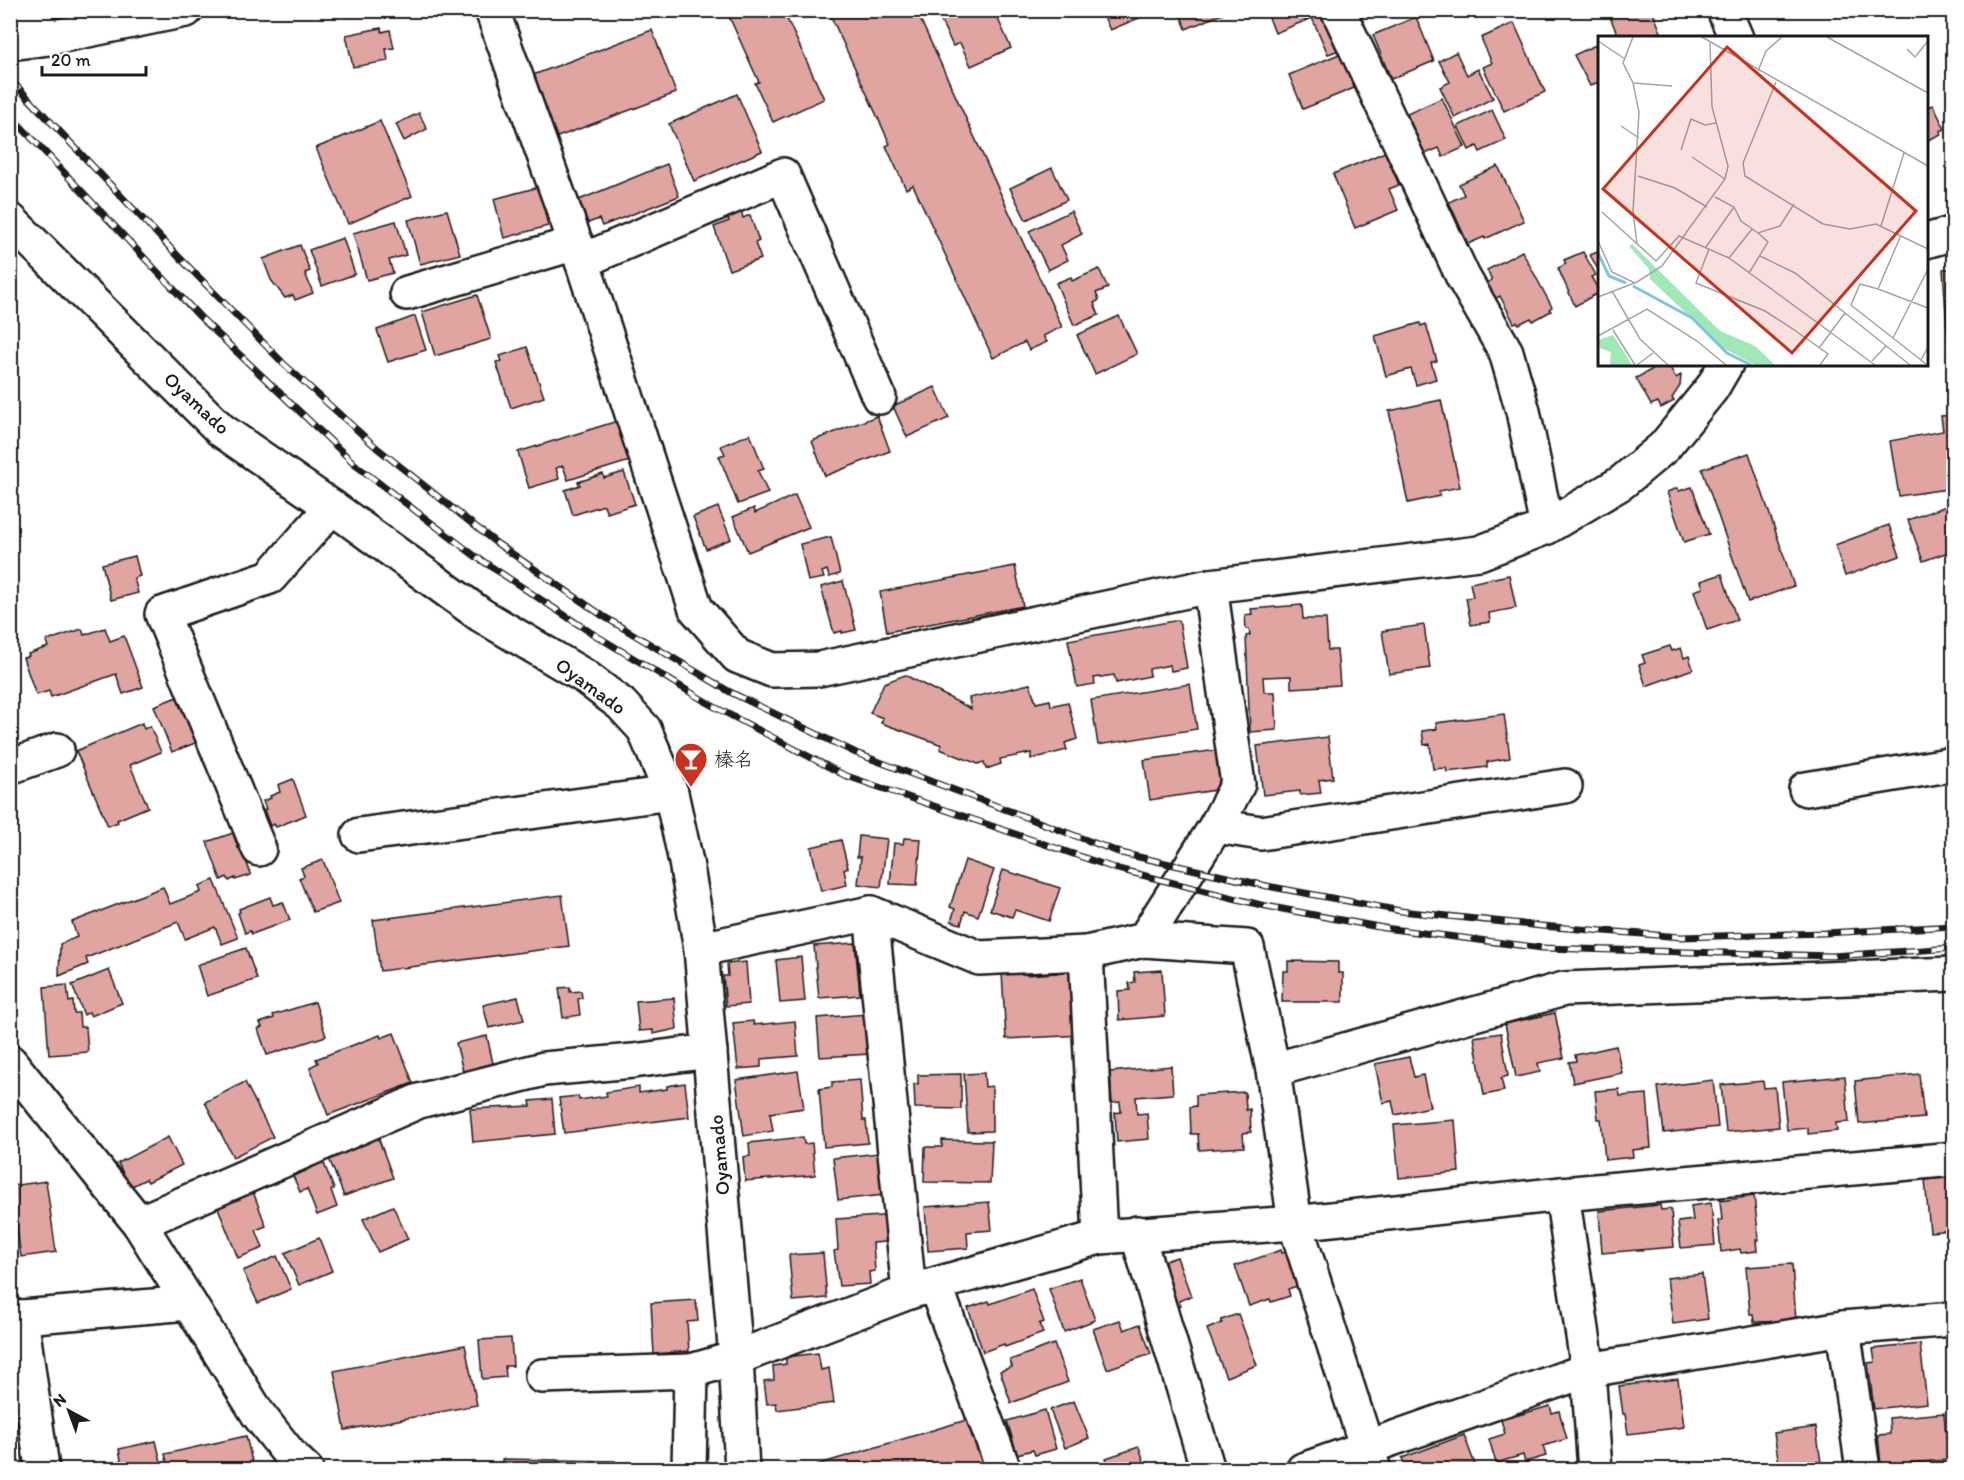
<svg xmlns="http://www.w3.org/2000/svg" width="1964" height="1480" font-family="Itim,'Klee One',sans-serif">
	<rect width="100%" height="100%" fill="#fff"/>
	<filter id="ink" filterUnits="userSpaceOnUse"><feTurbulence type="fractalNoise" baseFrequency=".0167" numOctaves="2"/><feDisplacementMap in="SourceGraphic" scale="12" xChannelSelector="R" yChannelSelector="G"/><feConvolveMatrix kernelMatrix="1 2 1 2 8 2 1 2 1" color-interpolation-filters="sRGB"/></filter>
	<g filter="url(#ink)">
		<g fill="#e0a5a1" stroke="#1c1c1c" stroke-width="1.5">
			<path d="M726,10H783L824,99L773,122L755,83L759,82Z"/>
			<path d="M828,10H916L1062,327L1043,336L1047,342L1029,350L1025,342L993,358L913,185L906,189L886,146L890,144Z"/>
			<path d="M943,10H994L1011,48L971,66L960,43L953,46L939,17L945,14Z"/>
			<path d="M1101,10H1150L1151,13L1110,30Z"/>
			<path d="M1179,10H1231L1186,29Z"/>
			<path d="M1266,10H1330L1345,48L1328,54L1312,18L1275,33Z"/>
			<path d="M1607,10H1652L1663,37L1619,38Z"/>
			<path d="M1416,17L1434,61L1391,79L1373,35Z"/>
			<path d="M1514,23L1545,92L1504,111L1483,67L1492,63L1481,38Z"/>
			<path d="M381,28L382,32L390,30L394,48L386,49L388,61L353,67L346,35Z"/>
			<path d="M652,30L676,93L552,139L528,77Z"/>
			<path d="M1600,43V81L1590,86L1574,55Z"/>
			<path d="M1344,52L1359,86L1303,109L1289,75Z"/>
			<path d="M1456,52L1467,75L1478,69L1493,98L1455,118L1440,87L1450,82L1439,61Z"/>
			<path d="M737,94L762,151L694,181L669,124Z"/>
			<path d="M1442,98L1465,147L1443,157L1439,148L1425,154L1407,114Z"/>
			<path d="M1926,102L1929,107L1933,105L1945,129L1940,131L1941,134L1926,141Z"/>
			<path d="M1492,110L1506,140L1480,152L1477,146L1469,150L1458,126Z"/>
			<path d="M419,113L427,129L404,141L396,124Z"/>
			<path d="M380,121L412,196L348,224L316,148Z"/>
			<path d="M1385,152L1399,185L1389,189L1398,210L1355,228L1333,174Z"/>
			<path d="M667,164L679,196L602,226L599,219L588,223L579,200Z"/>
			<path d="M1498,166L1524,221L1485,239L1484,237L1468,244L1449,202L1464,195L1459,184Z"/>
			<path d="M1052,168L1067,200L1026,220L1010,188Z"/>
			<path d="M539,187L548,226L504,238L494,199Z"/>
			<path d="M447,210L460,254L420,264L408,220Z"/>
			<path d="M741,210L743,218L750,215L759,241L755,243L761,259L729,270L714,227L729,221L726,214Z"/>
			<path d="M1071,211L1082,234L1061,245L1068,260L1048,270L1029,231Z"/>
			<path d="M396,221L406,255L389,260L393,273L367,280L353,233Z"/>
			<path d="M343,238L355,274L322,286L309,250Z"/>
			<path d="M300,245L310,271L305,273L313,293L295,300L293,295L285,298L271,280L263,259Z"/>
			<path d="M1522,251L1552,307L1549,309L1551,311L1533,321L1531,318L1519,324L1517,322L1514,323L1500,296L1491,301L1482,285L1492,280L1487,270Z"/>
			<path d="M1600,251V273L1590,255Z"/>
			<path d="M1583,252L1596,275L1591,277L1600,292L1575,306L1558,268L1566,264L1564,260Z"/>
			<path d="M1099,269L1108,288L1096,293L1099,300L1094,303L1099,315L1074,325L1056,283L1071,277L1072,281Z"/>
			<path d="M1943,269H1954V356L1949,357Z"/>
			<path d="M477,295L491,339L435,356L422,312Z"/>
			<path d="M415,316L426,350L388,362L377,330Z"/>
			<path d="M1119,316L1137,354L1095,374L1077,335Z"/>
			<path d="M1420,323L1421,326L1426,324L1437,361L1431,362L1436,379L1416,385L1411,369L1386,376L1375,336Z"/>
			<path d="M527,347L544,397L511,408L496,362L502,361L500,356Z"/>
			<path d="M1662,364H1668L1676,378L1681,375L1680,386L1672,398L1674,401L1661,408L1658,402L1651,405L1636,378Z"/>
			<path d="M935,387L949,418L907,437L893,406Z"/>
			<path d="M1441,400L1460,487L1439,491L1440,496L1408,503L1389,411Z"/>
			<path d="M1954,415V488L1899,496L1890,441L1943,431L1941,416Z"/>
			<path d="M877,416L890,451L825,476L812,441Z"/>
			<path d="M624,419L636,459L568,480L563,466L556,468L559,479L529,488L518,452Z"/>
			<path d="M750,434L764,469L758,471L768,493L738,504L719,456L725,454L721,446Z"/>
			<path d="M1749,453L1794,586L1748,602L1702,469Z"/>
			<path d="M624,472L635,504L607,513L604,505L573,515L565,490L580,485L578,482L603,474L604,478Z"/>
			<path d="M1692,487L1709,534L1684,542L1667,492L1678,488L1679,491Z"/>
			<path d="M795,495L809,527L748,552L733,517L754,508L755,513Z"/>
			<path d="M1954,503V550L1923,561L1908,520Z"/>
			<path d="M718,507L731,539L706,549L693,517Z"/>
			<path d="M1889,525L1900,556L1845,576L1835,545Z"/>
			<path d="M831,537L840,574L829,577L827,570L822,572L824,578L808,581L800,544Z"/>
			<path d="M135,556L140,576L134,578L138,593L111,600L102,564Z"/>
			<path d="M1015,566L1023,606L887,632L880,592Z"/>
			<path d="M1722,574L1737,620L1707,630L1694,591L1703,588L1701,581Z"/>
			<path d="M1509,575L1516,608L1489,613L1490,622L1471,625L1466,598L1473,597L1470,583Z"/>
			<path d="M843,581L856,630L842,633V631L834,633L821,587Z"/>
			<path d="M1302,605L1303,619H1326L1328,650H1337L1340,685L1291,688V676L1263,677L1264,692H1275L1277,730L1250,732L1246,636L1250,635L1249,629H1246L1245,615L1252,614L1251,609Z"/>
			<path d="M1179,620L1187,668L1171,671L1170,665L1149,669L1150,676L1116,683L1114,675L1094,678L1095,684L1077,687L1068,640Z"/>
			<path d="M1424,625L1430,668L1389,674L1382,631Z"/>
			<path d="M105,628L110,641L124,636L143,687L123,694L116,674L51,697L49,691L36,695L23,658L29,656L28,654L48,647L46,641L82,629L84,635Z"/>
			<path d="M1670,646L1672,651L1681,648L1684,658L1689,656L1693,669L1646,686L1639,665L1645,663L1642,655Z"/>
			<path d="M905,675L971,709L969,698L1030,684L1036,703L1050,700L1051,706L1068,702L1077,739L1065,743L1067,750L1031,759V753L1000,759L1001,764L986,769L984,762L978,764L940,749L942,745L881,723L883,718L870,713L884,683Z"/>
			<path d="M1190,684L1197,729L1098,745L1091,700Z"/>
			<path d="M177,697L180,707L189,704L203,740L172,752L154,706Z"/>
			<path d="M1504,714L1510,758L1487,762V767L1447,772L1446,768L1433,769L1430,744L1424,745L1422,731L1437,729L1436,723Z"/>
			<path d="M142,723L144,729L150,726L161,752L130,765L148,807L117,820L118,822L108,826L76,751Z"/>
			<path d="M1328,737L1333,778L1319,780L1321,793L1300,795V791L1263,795L1257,746Z"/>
			<path d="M1217,750L1222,789L1150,800L1144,760Z"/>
			<path d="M293,779L306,815L276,827L274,824L270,826L264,810L266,809L263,801L271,798L270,796L280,792L278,785Z"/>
			<path d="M233,833L238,848L241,846L251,875L235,880V878L229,881L227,877L221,880L207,842Z"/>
			<path d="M859,836L887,839L881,887L858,884L861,857H857Z"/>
			<path d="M904,838L921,839L917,885L890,884L894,843L903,844Z"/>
			<path d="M841,840L848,868L844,869L847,885L821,891L811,847Z"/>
			<path d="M323,860L339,903L313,912L299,878L304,876L301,868Z"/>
			<path d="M965,860L994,870L978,916L965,911L961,924L951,921L955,909L950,907Z"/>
			<path d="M1003,870L1060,888L1049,921L1015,910L1012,917L990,910Z"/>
			<path d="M214,880L238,938L222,944L215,927L185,939L178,922L86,958L88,964L59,976L60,944L77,937L72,922L163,887L170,904L201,892L199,886Z"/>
			<path d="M562,895L569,946L380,971L373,920Z"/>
			<path d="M270,897L273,905L283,902L290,920L252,934L250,931L245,933L238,913L240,912L239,909Z"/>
			<path d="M855,943L860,995L819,998L814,946Z"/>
			<path d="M246,948L257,979L207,996L197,965Z"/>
			<path d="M801,957L805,1001L780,1003L776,960Z"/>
			<path d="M1288,961L1338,962V973H1343V1002H1282L1283,971H1288Z"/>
			<path d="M746,962L749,1004L726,1006L723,976H728L727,964Z"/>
			<path d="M1079,968L1083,1035L1006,1039L1002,973L1025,971L1026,975L1057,973V970Z"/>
			<path d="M109,970L122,1003L91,1016L89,1012L84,1015L72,985Z"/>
			<path d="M1162,970L1165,1016L1119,1020L1118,991L1130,990L1129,983L1135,982L1134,972Z"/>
			<path d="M67,985L69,1002L73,1001L74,1013H79L80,1027H86L88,1052L49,1055L44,987Z"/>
			<path d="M570,987V992L581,991L582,998L578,999L580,1015L563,1018L559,988Z"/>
			<path d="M518,997L524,1020L489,1028L483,1005Z"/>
			<path d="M674,998L677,1029L653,1034V1030L639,1031L636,1001Z"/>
			<path d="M315,1002L326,1036L267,1055L258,1029L262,1027L260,1023L274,1018L273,1015Z"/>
			<path d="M1555,1013L1564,1058L1538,1063L1540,1072L1516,1077L1505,1024Z"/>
			<path d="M867,1014L870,1054L820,1057L817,1018Z"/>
			<path d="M753,1021L754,1025L795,1021L798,1056L761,1059V1067L738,1069L733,1023Z"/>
			<path d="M394,1033L413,1083L328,1115L310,1067L318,1063L316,1059L380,1035L381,1038Z"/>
			<path d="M1501,1033L1508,1076L1501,1078L1504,1091L1484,1095L1474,1037Z"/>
			<path d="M487,1036L494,1068L464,1075L456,1043Z"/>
			<path d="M1616,1046L1622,1073L1573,1083L1569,1062L1576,1061L1575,1055Z"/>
			<path d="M1409,1057L1414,1077L1423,1075L1430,1107L1395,1115L1392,1101L1383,1103L1375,1064Z"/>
			<path d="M1171,1066L1173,1094L1136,1097L1137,1114L1147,1113L1149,1139L1117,1142L1115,1113L1121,1112L1120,1102L1112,1103L1110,1072Z"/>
			<path d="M798,1071L804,1108L770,1113L773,1131L744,1136L736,1080Z"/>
			<path d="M984,1073L985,1087L992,1086V1131L968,1132L964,1074Z"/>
			<path d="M961,1074V1109L915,1108L914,1084H918V1075Z"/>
			<path d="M1919,1074L1924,1118L1859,1124L1855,1081Z"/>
			<path d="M1845,1076L1849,1122L1836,1123L1837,1131L1808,1134V1128L1787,1130L1782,1082Z"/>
			<path d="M860,1080L863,1120H866L868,1143L824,1147L819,1089L832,1087V1082Z"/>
			<path d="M1713,1080L1718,1127L1664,1133L1658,1087Z"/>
			<path d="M1763,1081L1764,1088L1775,1087L1779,1127L1726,1132L1721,1085Z"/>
			<path d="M245,1082L273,1137L233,1157L205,1102Z"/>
			<path d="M685,1083L689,1117L564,1133L559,1098L578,1096L579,1100L607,1096L606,1092L639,1087V1093L667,1089V1086Z"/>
			<path d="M1619,1089L1620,1096L1647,1094L1651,1148L1632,1150L1633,1157L1605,1160L1601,1119H1598L1595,1091Z"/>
			<path d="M1245,1092L1246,1110L1250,1109L1251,1132L1243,1133L1244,1147L1199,1150L1198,1134H1191L1190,1107L1196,1106V1095Z"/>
			<path d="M552,1099L555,1134L473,1142L470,1109L531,1106L530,1101Z"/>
			<path d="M1455,1120L1459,1172L1399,1178L1394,1125Z"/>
			<path d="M168,1137L182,1165L148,1182L146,1179L130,1187L118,1163Z"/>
			<path d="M378,1137L393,1178L344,1196L328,1156Z"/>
			<path d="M803,1137L804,1144L812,1143L815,1175L745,1181L743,1157L750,1156L749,1143Z"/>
			<path d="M942,1140L992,1141L990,1183L924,1182L925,1147H942Z"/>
			<path d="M879,1153L884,1195L838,1200L833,1158Z"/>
			<path d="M323,1161L334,1189L331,1190L337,1207L317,1215L307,1189L300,1192L293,1176L306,1171L304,1168Z"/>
			<path d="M1954,1177V1230L1930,1232L1925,1180Z"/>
			<path d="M46,1181L56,1252L21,1257L11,1186Z"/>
			<path d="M252,1189L266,1226L256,1230L263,1248L238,1258L216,1203Z"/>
			<path d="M1754,1196L1759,1240H1756L1757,1251L1741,1253L1740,1249L1721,1252L1718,1220H1722L1720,1201Z"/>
			<path d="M989,1202L992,1230L967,1232L968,1248L928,1251L925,1207Z"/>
			<path d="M1711,1203L1715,1245L1681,1248L1678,1222L1693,1220L1691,1206Z"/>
			<path d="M1660,1205L1661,1210L1671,1209L1674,1247L1602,1253L1599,1211Z"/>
			<path d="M393,1206L408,1239L378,1252L363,1219Z"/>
			<path d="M896,1215L898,1241L873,1243L875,1271L869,1272L870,1284L839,1286L834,1251L838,1250L836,1219Z"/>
			<path d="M319,1238L332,1271L299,1285L285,1253Z"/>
			<path d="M1281,1250L1282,1253L1288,1251L1300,1285L1288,1289L1290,1296L1271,1302L1270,1299L1249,1306L1235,1266Z"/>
			<path d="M823,1253L827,1298L793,1301L789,1255Z"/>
			<path d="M277,1256L291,1289L258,1303L243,1271Z"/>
			<path d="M1177,1257L1191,1296L1179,1301L1181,1306L1166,1311L1159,1263Z"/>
			<path d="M1792,1264L1796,1321L1754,1322L1753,1314H1750L1746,1267Z"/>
			<path d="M1702,1274L1708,1319L1673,1324L1667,1278Z"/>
			<path d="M1080,1278L1095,1320L1064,1332L1049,1289Z"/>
			<path d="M1032,1289L1044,1322L1039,1324L1043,1333L1005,1347L1004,1344L983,1352L968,1308L989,1301L990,1304Z"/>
			<path d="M696,1300L698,1321L687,1322L689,1351L654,1354L651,1303Z"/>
			<path d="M1238,1314L1257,1365L1226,1377L1207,1329L1222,1323L1221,1320Z"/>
			<path d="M1120,1320L1124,1330L1140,1324L1151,1354L1107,1369L1093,1329Z"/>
			<path d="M511,1338L513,1366H505L506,1377L482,1379L479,1340Z"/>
			<path d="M1054,1344L1068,1382L1011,1403L1000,1371L1012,1367L1010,1360Z"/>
			<path d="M1920,1344L1927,1403L1874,1409L1868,1363L1875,1362L1873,1349Z"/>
			<path d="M465,1345L477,1405L345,1430L334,1371Z"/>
			<path d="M818,1353L821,1370L829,1368L834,1403L777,1410L776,1403L767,1404L764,1381L774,1380L773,1366L786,1364V1357Z"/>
			<path d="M1678,1379L1684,1427L1628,1434L1625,1414H1623L1619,1386Z"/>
			<path d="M1074,1401L1089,1438L1065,1448L1050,1410Z"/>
			<path d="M1550,1406L1552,1413L1559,1411L1567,1439L1543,1446L1546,1456L1525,1462L1523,1455L1496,1463L1489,1439L1505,1434L1501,1420Z"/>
			<path d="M1045,1410L1056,1449L1035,1455L1033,1450L1017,1454L1007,1421Z"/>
			<path d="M1944,1413L1948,1460L1881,1465L1878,1435L1890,1434L1889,1418Z"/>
			<path d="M973,1418L986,1465L972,1470H814L813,1466Z"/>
			<path d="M1816,1427L1822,1470H1780L1774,1433Z"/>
			<path d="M1464,1435L1477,1470H1406L1402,1458Z"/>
			<path d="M246,1436L254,1470H169L165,1454Z"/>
			<path d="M156,1441L163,1470H123L119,1449Z"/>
			<path d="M1139,1447L1147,1470H1110L1106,1458Z"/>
			<path d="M502,1459L615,1461V1470H502Z"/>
		</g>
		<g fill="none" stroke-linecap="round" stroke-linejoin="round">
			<defs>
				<g id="minor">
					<path d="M24,10L49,38"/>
					<path d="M492,10L582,261L696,609L737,656L772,670L819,669L1210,586L1479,553L1547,527L1621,483L1664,447L1712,388L1726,364"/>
					<path d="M1338,10L1463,277L1506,352L1523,411L1547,527"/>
					<path d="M1724,10L1736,38"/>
					<path d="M10,220L221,430L332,507L481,615L584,676L621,704L644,729L671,793L686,862L701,949L736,1358L742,1470"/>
					<path d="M1926,241L1954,233"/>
					<path d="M582,261L783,175L879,397"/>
					<path d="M407,293L576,243"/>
					<path d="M10,767L57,750"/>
					<path d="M1806,789L1954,764"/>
					<path d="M1216,826L1261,833L1565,786"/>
					<path d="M359,835L671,793"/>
					<path d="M259,849L162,614L270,577L332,507"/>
					<path d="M871,913L909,1292"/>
					<path d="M1144,940L1247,947L1273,1070L1295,1223L1374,1470"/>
					<path d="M701,949L871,913L979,958L1086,953L1144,940L1216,826L1238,784L1210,586"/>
					<path d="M1086,953L1100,1237"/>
					<path d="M10,1062L139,1223L258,1414L291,1456L306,1470"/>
					<path d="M1273,1070L1564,989L1954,974"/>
					<path d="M1562,1194L1588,1370L1595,1470"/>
					<path d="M139,1223L419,1101L544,1069L633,1061L710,1051"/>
					<path d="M1137,1233L1208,1470"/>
					<path d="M935,1285L1004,1470"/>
					<path d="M21,1317L42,1468"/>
					<path d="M10,1318L189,1303"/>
					<path d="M1843,1328L1863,1470"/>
					<path d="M542,1376L691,1371"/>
					<path d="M689,1470L691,1371L736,1358L909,1292L1100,1237L1295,1223L1562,1194L1954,1159"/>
					<path d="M1303,1470L1588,1370L1843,1328L1954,1319"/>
				</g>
				<path id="highway" d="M10,43L49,38L186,10"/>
			</defs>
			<use href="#minor" stroke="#1c1c1c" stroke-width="38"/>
			<use href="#highway" stroke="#1c1c1c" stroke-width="38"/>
			<use href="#minor" stroke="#fff" stroke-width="33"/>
			<use href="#highway" stroke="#fff" stroke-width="33"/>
			<defs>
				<g id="rail">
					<path d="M10,79L177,255L284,364L377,448L495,542L603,616L730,692L856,753L1121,853L1267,886L1401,911L1541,926L1681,937L1825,933L1954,926"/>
					<path d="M10,115L200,317L358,467L475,556L590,632L713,706L844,775L1114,868L1261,905L1384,928L1542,948L1832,956L1954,948"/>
				</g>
			</defs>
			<use href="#rail" stroke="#1c1c1c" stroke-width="7"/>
			<use href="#rail" stroke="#fff" stroke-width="4.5" stroke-dasharray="14" stroke-linecap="butt"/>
		</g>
	</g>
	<defs>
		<symbol id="bar-pin" viewBox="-11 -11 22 30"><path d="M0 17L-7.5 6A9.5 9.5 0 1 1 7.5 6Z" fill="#c8321e" stroke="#fff"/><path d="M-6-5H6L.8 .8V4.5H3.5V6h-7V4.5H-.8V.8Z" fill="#fff"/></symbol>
	</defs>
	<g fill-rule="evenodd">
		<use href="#bar-pin" x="672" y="740" width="38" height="52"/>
	</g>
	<g text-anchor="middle" stroke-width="4.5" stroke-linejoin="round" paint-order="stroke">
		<g font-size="20" fill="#1c1c1c" stroke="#fff">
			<text transform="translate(197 403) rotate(43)" y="7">Oyamado</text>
			<text transform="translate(591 686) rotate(36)" y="7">Oyamado</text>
			<text transform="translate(719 1155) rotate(-95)" y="7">Oyamado</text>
		</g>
		<g font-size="20" fill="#1c1c1c" stroke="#fff" text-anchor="start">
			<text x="714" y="766">榛名</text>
		</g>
	</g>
	<g transform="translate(1598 36)">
		<rect width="330" height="330" fill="#fff"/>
		<path d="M34,208L122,295L157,310L177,329H157L125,312L52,243L51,233L31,210ZM15,299L30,322L34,329H12L13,316L2,312L0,304Z" fill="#a0e8b6"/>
		<path fill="none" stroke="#81c5e2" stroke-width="3" d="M0,217L11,240L28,247M35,250L94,282L129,317L153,329"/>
		<path fill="none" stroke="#a4a4a4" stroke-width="1.5" d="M35,1L25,27L35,47L41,76L35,175L39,208M104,1L330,130M229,1L330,57M0,5L27,23M309,13L317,21L330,5M160,35L168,15L184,1M178,46L145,127L147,140L225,188L252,193L278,188L330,213M35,47L74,50M23,90L41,102M83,114L93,83L107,89L118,87M94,121L127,143M40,140L77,152L109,171M117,161L136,171L143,185L160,197L182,190L196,168M4,176L58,225L81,200L131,222L277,329M283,190L306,117M303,199L280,253L330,272M0,205L14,236L37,247M108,211L136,171M111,213L98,247L167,275L195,293L230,318L222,329M162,220L197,237L312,329M131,222L154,193M151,237L170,206L160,197M280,253L262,248L253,269L323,324M14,255L42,303L70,329M0,261L39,246L64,230L127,143L130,130L114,71L112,7M15,294L37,329M0,300L49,273L99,305L128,329M295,302L330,233M221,312L247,277M274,325L288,310M39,329L55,317M329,329L323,324L330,311"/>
		<path fill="#c8321e" fill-opacity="0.15" stroke="#c8321e" stroke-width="3" d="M129,11L318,175L194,317L5,153Z"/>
		<rect width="330" height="330" fill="none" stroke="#1c1c1c" stroke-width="3"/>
	</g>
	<rect width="1964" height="1480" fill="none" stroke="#fff" stroke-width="36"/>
	<rect x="18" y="18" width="1928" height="1444" fill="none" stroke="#1c1c1c" stroke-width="2" filter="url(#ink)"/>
	<g transform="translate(69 1411) rotate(319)" stroke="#ffffff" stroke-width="4.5" paint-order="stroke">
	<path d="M0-4.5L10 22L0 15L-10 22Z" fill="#1c1c1c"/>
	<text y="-9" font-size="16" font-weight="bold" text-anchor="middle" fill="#1c1c1c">N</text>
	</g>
	<path d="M42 66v9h104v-9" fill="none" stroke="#1c1c1c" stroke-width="3"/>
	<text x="51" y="66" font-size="18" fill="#1c1c1c" stroke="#ffffff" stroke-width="4.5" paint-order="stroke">20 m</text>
</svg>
